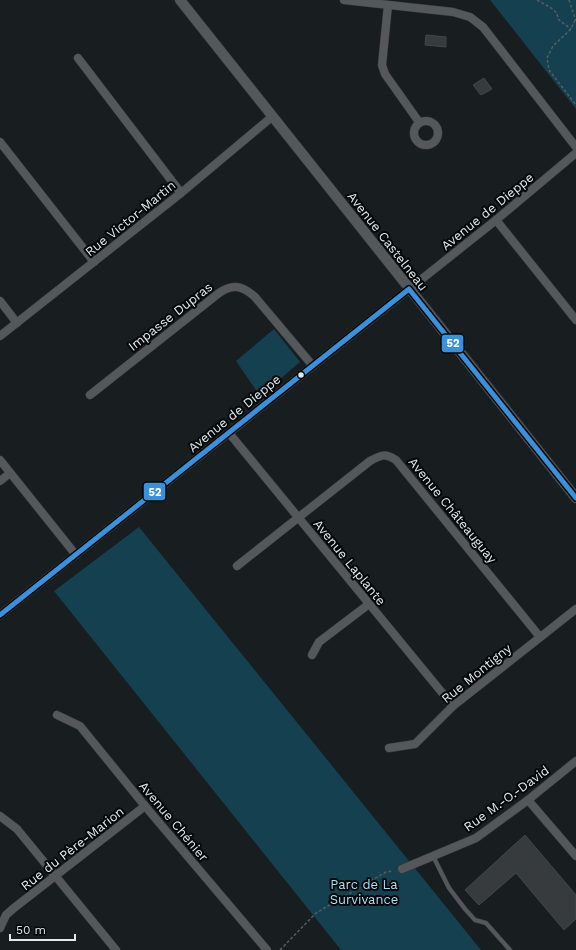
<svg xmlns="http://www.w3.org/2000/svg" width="576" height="950" font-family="'Work Sans',sans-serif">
	<rect width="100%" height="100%" fill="#181d20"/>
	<g fill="#154050">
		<path d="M490,0H576V109Z"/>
		<path d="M274,329L300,362L260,396L236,361Z"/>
		<path d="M139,527L481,950H341L54,591Z"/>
	</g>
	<g fill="#373b3d" stroke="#424749">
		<path d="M426,35L446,37V47L425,45Z"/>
		<path d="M484,78L492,89L481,95L473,85Z"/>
		<path d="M525,835L576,895V919L564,930L516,873L479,905L465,890Z"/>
	</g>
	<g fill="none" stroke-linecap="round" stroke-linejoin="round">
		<defs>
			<path id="service" d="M433,856L449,888L465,909L475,920L486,923L510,950"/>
			<g id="minor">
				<path d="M344,0L453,12L470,17L483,27L576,147"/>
				<path d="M388,5L382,65L385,74L419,122"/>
				<path d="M78,58L181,193"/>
				<circle cx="426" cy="133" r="12"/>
				<path d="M0,142L94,262"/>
				<path d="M496,220L576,320"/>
				<path d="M0,301L17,323"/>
				<path d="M0,336L181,193L273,116"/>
				<path d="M90,395L219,293C233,283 243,286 255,297L313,366"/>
				<path d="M229,433L453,706"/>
				<path d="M0,460L76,555"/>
				<path d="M0,481L10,473"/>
				<path d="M237,566L370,461C381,455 385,453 396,460L540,637"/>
				<path d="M0,615L496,220L576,153"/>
				<path d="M312,655L319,642L369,604"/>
				<path d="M57,715L80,726L145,806L267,950"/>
				<path d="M389,748L415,744L453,706L576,609"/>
				<path d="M528,800L576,856"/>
				<path d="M0,816L17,829L116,950"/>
				<path d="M402,869L476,838L528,800L576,761"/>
				<path d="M0,928L6,915L14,908L145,806"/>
			</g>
			<path id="tertiary" d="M180,0L576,498"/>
		</defs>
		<use href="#service" stroke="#34383a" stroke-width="5"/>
		<use href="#minor" stroke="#34383a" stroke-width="9"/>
		<use href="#tertiary" stroke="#34383a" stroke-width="11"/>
		<g stroke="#585c5e" stroke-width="1.5" stroke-dasharray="3 2" stroke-linecap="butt">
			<path d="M537,0L551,8L557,13L558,19L571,29"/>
			<path d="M569,0L576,21"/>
			<path d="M575,20L571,29L553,46L547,58L549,70L576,105"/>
			<path d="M280,950L316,913L386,872L393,871"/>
		</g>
		<use href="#service" stroke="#54585b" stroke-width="4"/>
		<use href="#minor" stroke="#54585b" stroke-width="8"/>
		<use href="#tertiary" stroke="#54585b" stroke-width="10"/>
		<defs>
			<path id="bus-1" d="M0,615L409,289L576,498"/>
		</defs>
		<use href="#bus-1" stroke="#040809" stroke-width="8"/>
		<use href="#bus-1" stroke="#3a90db" stroke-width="5"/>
	</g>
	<circle fill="#e2e9ec" stroke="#040809" stroke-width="1.5" cx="301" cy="375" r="3.5"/>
	<g text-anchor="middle" stroke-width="4" stroke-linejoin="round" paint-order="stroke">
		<g font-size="13" fill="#e2e9ec" stroke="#040809">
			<text transform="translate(487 211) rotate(-39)" y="5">Avenue de Dieppe</text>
			<text transform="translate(130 218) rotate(-39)" y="5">Rue Victor-Martin</text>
			<text transform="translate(388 241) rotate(52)" y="5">Avenue Castelneau</text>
			<text transform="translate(170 316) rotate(-38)" y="5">Impasse Dupras</text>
			<text transform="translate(234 413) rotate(-39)" y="5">Avenue de Dieppe</text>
			<text transform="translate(453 510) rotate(51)" y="5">Avenue Châteauguay</text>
			<text transform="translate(350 562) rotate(51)" y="5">Avenue Laplante</text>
			<text transform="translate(476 673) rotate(-39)" y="5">Rue Montigny</text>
			<text transform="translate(506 798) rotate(-36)" y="5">Rue M.-O.-David</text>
			<text transform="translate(174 821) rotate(50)" y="5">Avenue Chénier</text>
			<text transform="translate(72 848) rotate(-38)" y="5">Rue du Père-Marion</text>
		</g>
		<g font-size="13" fill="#acdff5" stroke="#040809">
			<text x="364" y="889">Parc de La<tspan x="364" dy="15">Survivance</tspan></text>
		</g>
	</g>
	<g stroke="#040809" stroke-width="1.5">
		<rect x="441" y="334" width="23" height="19" rx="4" fill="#3a90db"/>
		<rect x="143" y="482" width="23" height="19" rx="4" fill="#3a90db"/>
	</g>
	<g font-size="11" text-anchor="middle" font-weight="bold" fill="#fff">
		<text x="453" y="347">52</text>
		<text x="155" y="496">52</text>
	</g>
	<path d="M10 934v6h65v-6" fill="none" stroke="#e2e9ec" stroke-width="2"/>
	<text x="16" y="934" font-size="12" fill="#e2e9ec" stroke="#040809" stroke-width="3" paint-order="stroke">50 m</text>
</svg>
